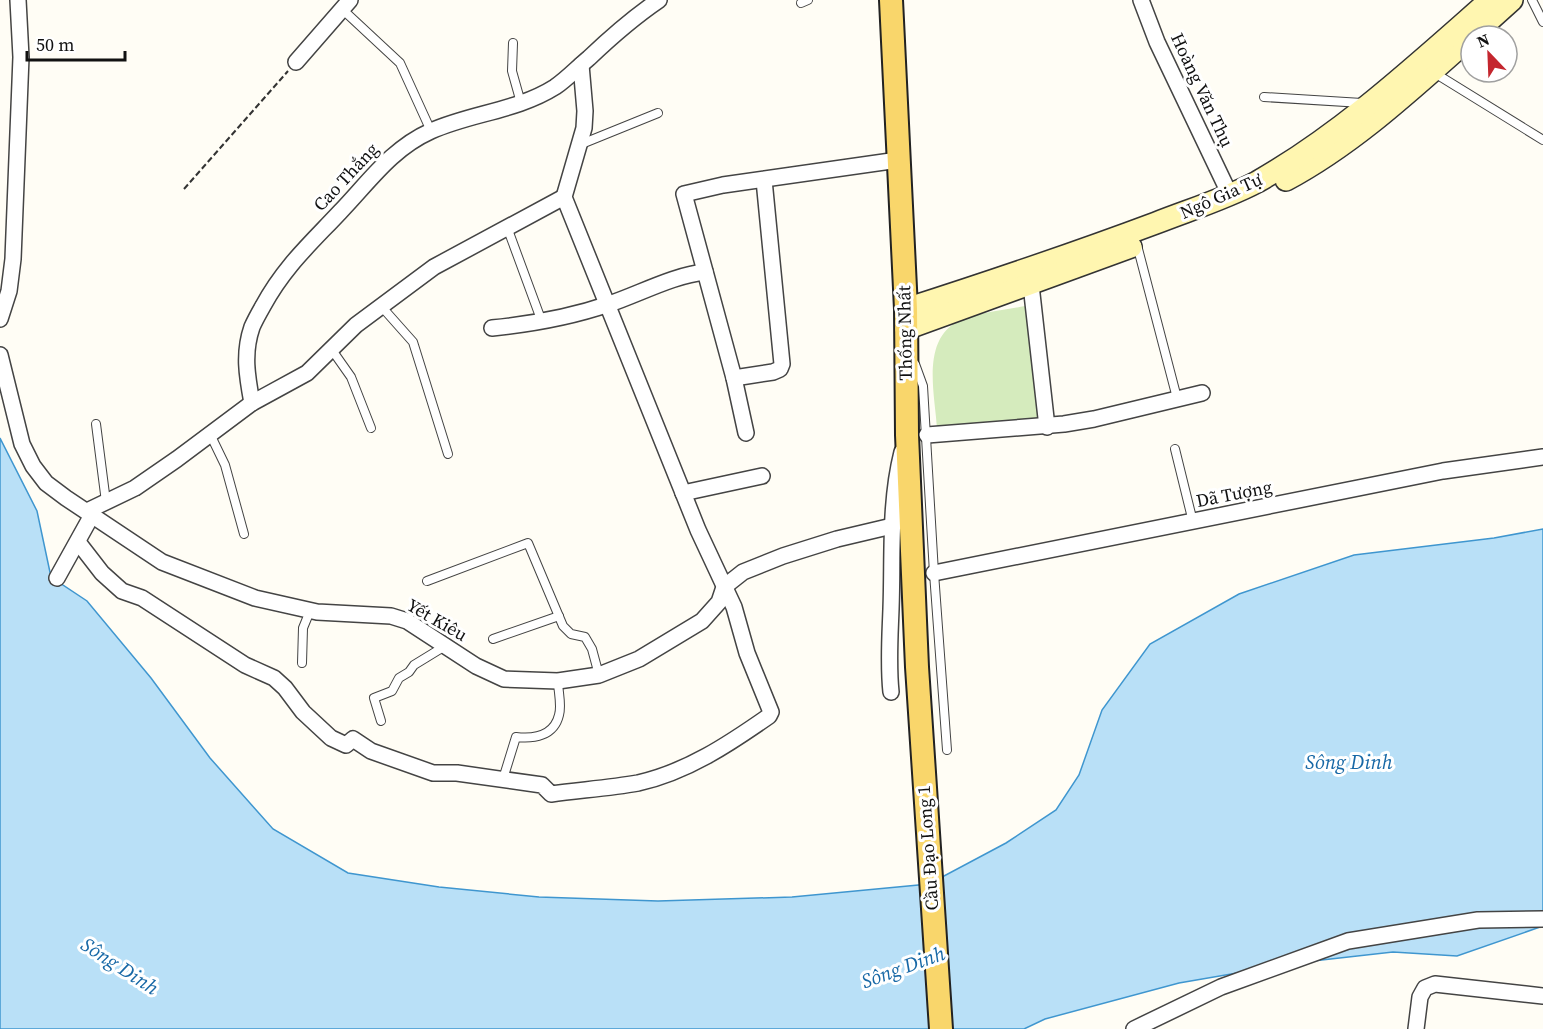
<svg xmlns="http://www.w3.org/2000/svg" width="1543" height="1029" font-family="'Source Serif 4',serif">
	<rect width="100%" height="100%" fill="#fffdf5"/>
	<path fill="#d5ebbd" d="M1025,306L1043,418L937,429C935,394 920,338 961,320C977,313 1006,310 1025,306Z"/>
	<path fill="#b9e0f7" stroke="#3f96cf" stroke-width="1.5" d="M0,438L37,511L51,577L87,601L151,678L210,758L273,829L348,873L439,887L539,897L658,901L792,897L929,884L1006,843L1056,810L1079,775L1102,710L1150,644L1239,594L1354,555L1494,538L1543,529V926L1457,956L1393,952L1295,963L1179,983L1045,1019L1024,1029H0Z"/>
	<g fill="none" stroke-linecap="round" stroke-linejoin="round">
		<defs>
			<g id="service">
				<path d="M1532,0L1543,22"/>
				<path d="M801,3L808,0"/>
				<path d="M342,9L400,63L431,131"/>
				<path d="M513,43L512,71L521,103"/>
				<path d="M1433,72L1543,140"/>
				<path d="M1264,97L1362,103"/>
				<path d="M579,145L658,113"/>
				<path d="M507,227L542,322"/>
				<path d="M1137,245L1177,398"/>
				<path d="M381,306L413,342L448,454"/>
				<path d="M332,350L351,377L371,428"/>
				<path d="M915,364L923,386L934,573L947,750"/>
				<path d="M96,424L106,502"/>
				<path d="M210,434L225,465L244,534"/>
				<path d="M1175,449L1193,522"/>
				<path d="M427,581L528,543L563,626L571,634L585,637L592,649L599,675"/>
				<path d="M493,639L559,616"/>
				<path d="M302,663L303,628L310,611"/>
				<path d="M381,721L374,698L392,691L399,678L409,672L414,665L445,646"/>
				<path d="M503,779L516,737C534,739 554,736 559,715C562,705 558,691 558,681"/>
			</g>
			<g id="minor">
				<path d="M1141,0L1157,42L1230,195"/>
				<path d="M296,62L350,0"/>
				<path d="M1031,285L1047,427"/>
				<path d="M0,319L9,291L13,259L21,57L18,0"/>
				<path d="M492,328C532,324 571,317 609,304C639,294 674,275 705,272"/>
				<path d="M0,355L22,444L33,466L46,483L66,498L162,562L255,598L317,612L391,616L407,621L476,666L504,679L558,681L599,675L639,659L702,621L719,602L724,587L743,572L783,556L837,539L892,526"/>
				<path d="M734,378L773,372L780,369L782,364L764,180"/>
				<path d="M252,403C247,376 243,353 252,327C255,320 259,313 263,306C284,267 310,244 340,212C369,182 391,149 431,131C471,113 517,111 555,87C567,79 578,67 589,58C611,37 634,17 659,0"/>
				<path d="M746,433L734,378L684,194L723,185L898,160"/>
				<path d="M927,435L1064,424L1094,419L1202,393"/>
				<path d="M683,493L762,476"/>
				<path d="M87,511L135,488L177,459L252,403L307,373L356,325L434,267L564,197"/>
				<path d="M78,542L102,573L122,591L142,598L245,665L274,678L285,688L303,712L331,738L346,745L353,739L371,751L433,773H457L542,785L551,794C580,790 610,788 638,783C687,772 729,744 769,716L771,712L747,653L734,607L698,530L564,197L584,128L585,111L581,65"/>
				<path d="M934,573L1443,471L1543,457"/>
				<path d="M57,578L92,515"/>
				<path d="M891,692C888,664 890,637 891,609C893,556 889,504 902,452"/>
				<path d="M1134,1029L1221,987L1348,941L1478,920L1543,919"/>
				<path d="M1416,1029L1420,997L1425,988L1435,984L1543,996"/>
			</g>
			<g id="secondary">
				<path d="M1472,36L1512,0"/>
				<path d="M1286,180C1355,143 1412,89 1471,37"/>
				<path d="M906,309C990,282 1073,254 1156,223C1189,210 1225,199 1257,182C1343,133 1416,65 1490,0"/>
				<path d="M906,329L1131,247"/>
			</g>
			<path id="primary" d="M891,0L906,309L907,435L917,667L941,1029"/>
		</defs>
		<use href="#service" stroke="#444" stroke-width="10"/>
		<use href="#minor" stroke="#444" stroke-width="18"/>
		<use href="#secondary" stroke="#333" stroke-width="24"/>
		<use href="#primary" stroke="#222" stroke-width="26"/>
		<path stroke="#333" stroke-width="2" stroke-dasharray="6 3" stroke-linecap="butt" d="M184,189L288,71"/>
		<use href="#service" stroke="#fff" stroke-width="8"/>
		<use href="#minor" stroke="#fff" stroke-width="15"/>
		<use href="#secondary" stroke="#fff6b0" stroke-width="21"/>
		<use href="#primary" stroke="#f9d66b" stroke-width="22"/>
	</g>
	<g text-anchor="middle" stroke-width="6" stroke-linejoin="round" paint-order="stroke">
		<g font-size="18" fill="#111" stroke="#fff">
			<text transform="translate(1202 90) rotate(65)" y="6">Hoàng Văn Thụ</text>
			<text transform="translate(346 177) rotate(-47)" y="6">Cao Thắng</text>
			<text transform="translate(1221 196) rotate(-24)" y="6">Ngô Gia Tự</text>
			<text transform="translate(905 333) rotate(-91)" y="6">Thống Nhất</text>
			<text transform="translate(1234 494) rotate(-11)" y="6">Dã Tượng</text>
			<text transform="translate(437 620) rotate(30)" y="6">Yết Kiêu</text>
			<text transform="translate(928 848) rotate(-94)" y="6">Cầu Đạo Long 1</text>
		</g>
		<g font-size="20" font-style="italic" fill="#1768a6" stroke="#fff">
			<text x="1349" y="769">Sông Dinh</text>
			<text transform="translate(120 966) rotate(33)" y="7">Sông Dinh</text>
			<text transform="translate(903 967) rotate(-20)" y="7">Sông Dinh</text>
		</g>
	</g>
	<g transform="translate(1489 54) rotate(337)"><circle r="28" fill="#ffffff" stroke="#a0a0a0" stroke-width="1.5"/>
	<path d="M0-4.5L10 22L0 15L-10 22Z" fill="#c4262e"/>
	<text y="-9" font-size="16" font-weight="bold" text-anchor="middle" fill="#111111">N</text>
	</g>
	<path d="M27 51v9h98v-9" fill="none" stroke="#111111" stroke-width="3"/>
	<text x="36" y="51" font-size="18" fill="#111111" stroke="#ffffff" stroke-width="4.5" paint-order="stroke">50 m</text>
</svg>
